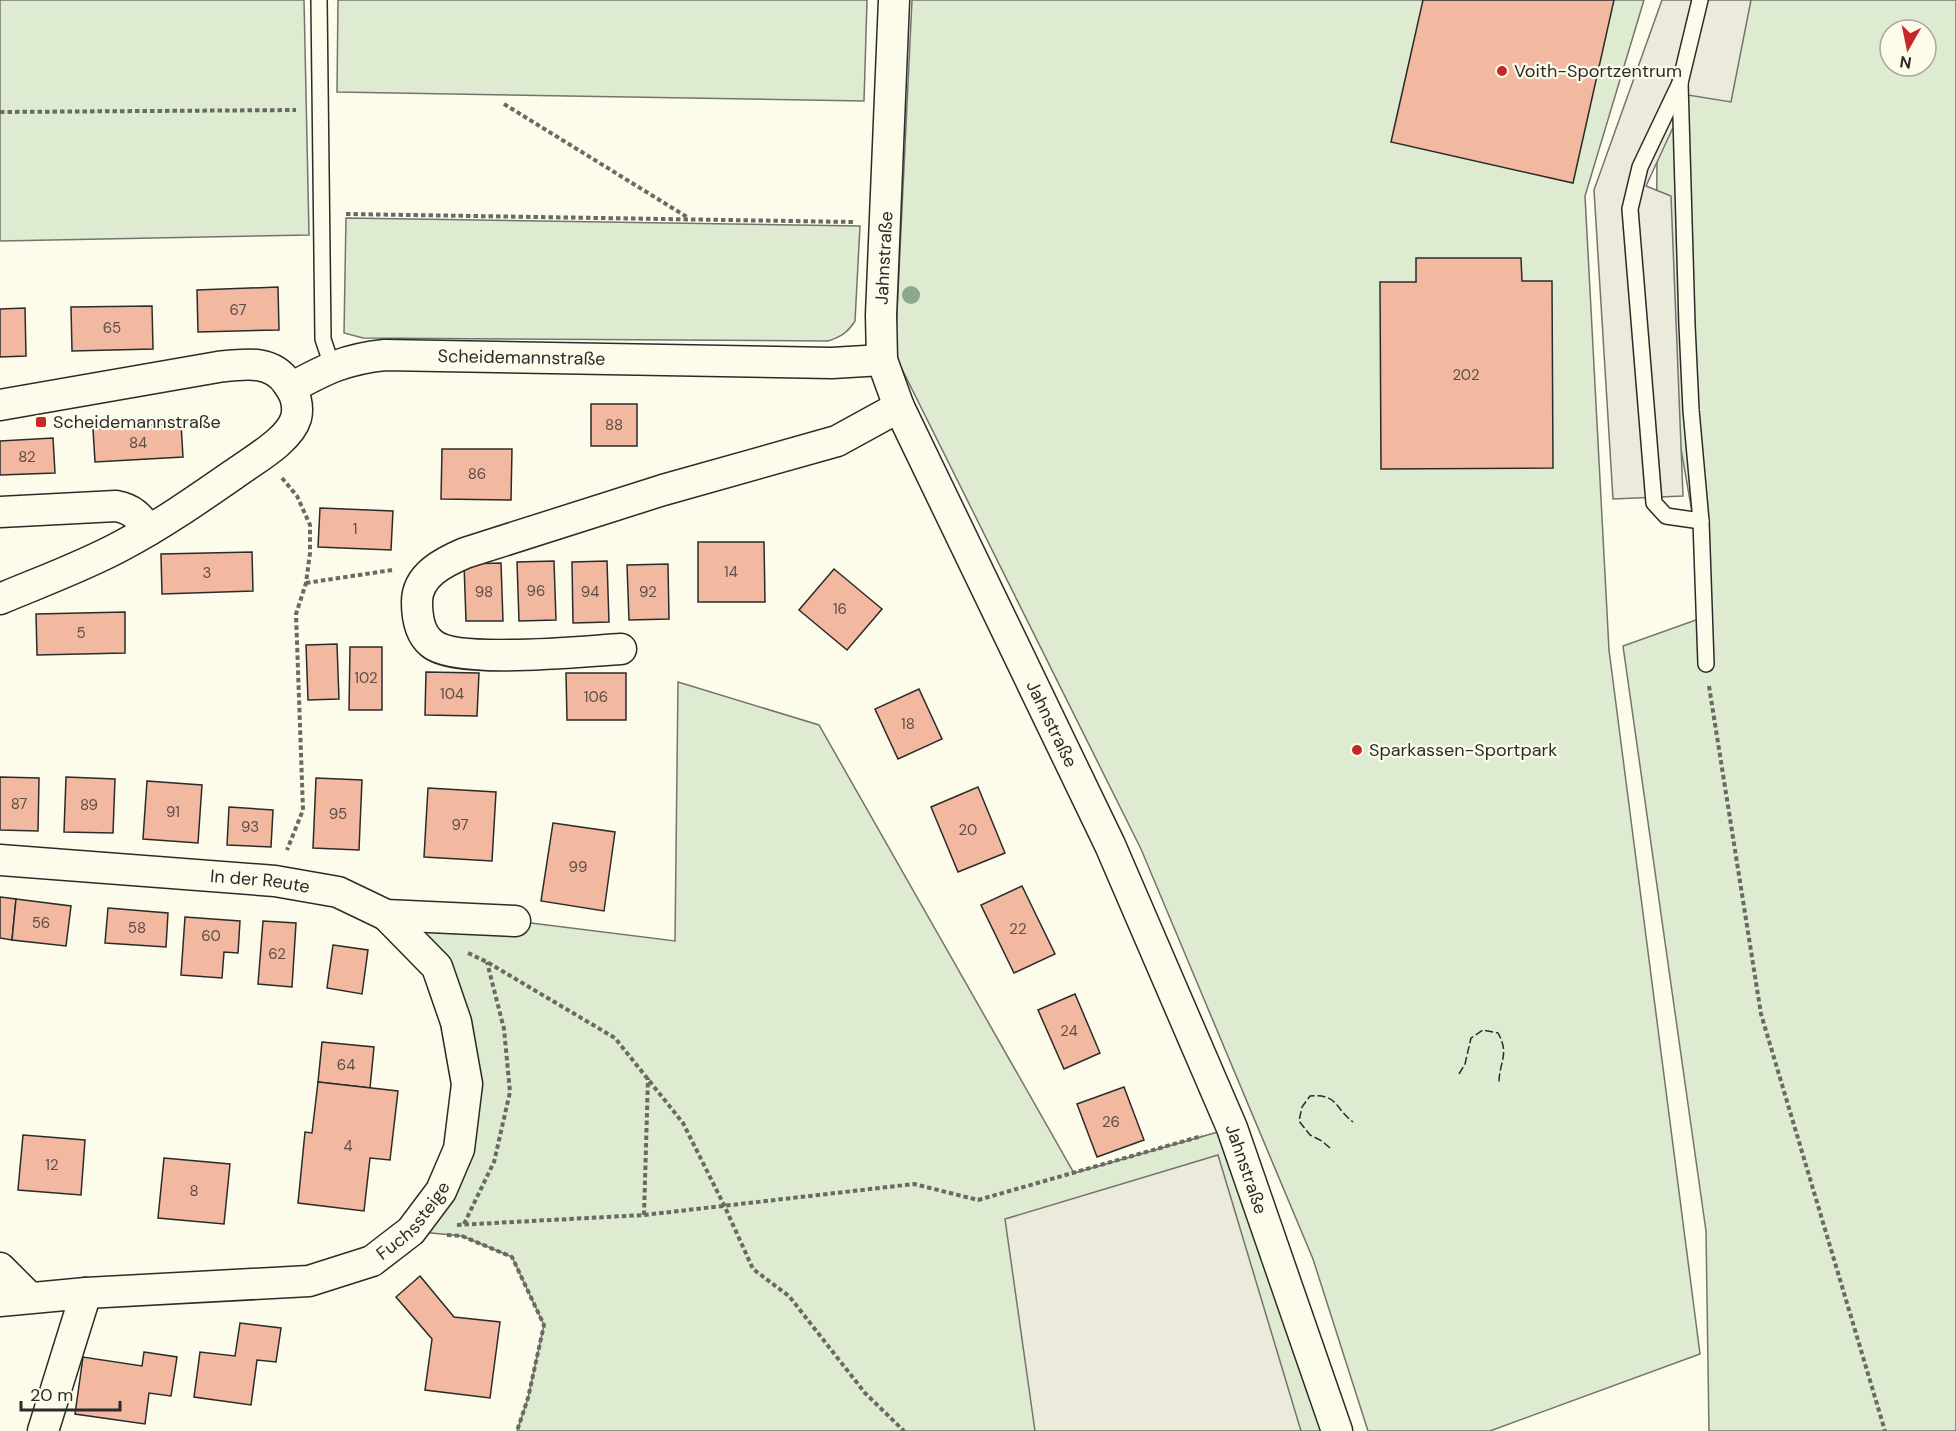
<svg xmlns="http://www.w3.org/2000/svg" width="1956" height="1431" font-family="'DM Sans',sans-serif">
	<rect width="100%" height="100%" fill="#fdfbea"/>
	<g fill="#deebd1" stroke="#74746e" stroke-width="1.5" fill-rule="evenodd">
		<path d="M0,0H304L309,235L0,241Z"/>
		<path d="M338,0H867L864,101L337,92Z"/>
		<path d="M912,0H1644L1585,196L1609,650L1700,1354L1490,1431H1368L1313,1259L1141,849L895,355Z"/>
		<path d="M1737,0H1956V1431H1709L1706,1231L1623,646L1710,615L1656,306L1657,154ZM1890,30H1926V66H1890Z"/>
		<path d="M346,218L860,226L855,321C848,332 841,337 828,341L363,338L344,333Z"/>
		<path d="M678,682L819,725L1074,1173L1232,1128L1337,1431H517L528,1398L544,1325L512,1257L462,1236L411,1231L459,1149L456,1022L386,915L515,921L675,941Z"/>
	</g>
	<g fill="#eceadb" stroke="#74746e" stroke-width="1.5">
		<path d="M1662,0H1751L1731,102L1688,95L1646,186L1671,196L1683,496L1613,499L1594,190Z"/>
		<path d="M1218,1155L1301,1431H1035L1005,1219Z"/>
	</g>
	<g fill="#f2b8a0" stroke="#2b2b2b" stroke-width="1.5">
		<path d="M1423,0H1614L1573,183L1391,142Z"/>
		<path d="M1416,258H1521L1522,281H1552L1553,468L1381,469L1380,282H1416Z"/>
		<path d="M278,287L279,330L198,332L197,290Z"/>
		<path d="M152,306L153,349L72,351L71,307Z"/>
		<path d="M25,308L26,356L0,357V309Z"/>
		<rect x="591" y="404" width="46" height="42"/>
		<path d="M181,423L183,457L95,462L93,429Z"/>
		<path d="M53,438L55,473L0,475V441Z"/>
		<path d="M442,449H512L511,500L441,499Z"/>
		<path d="M320,508L393,511L391,550L318,547Z"/>
		<path d="M698,542H764L765,602H698Z"/>
		<path d="M252,552L253,591L162,594L161,554Z"/>
		<path d="M554,561L556,620L519,621L517,562Z"/>
		<path d="M607,561L609,622L573,623L572,562Z"/>
		<path d="M501,563L503,621H466L464,564Z"/>
		<path d="M668,564L669,619L629,620L627,565Z"/>
		<path d="M834,569L882,609L847,650L799,610Z"/>
		<path d="M125,612V653L37,655L36,614Z"/>
		<path d="M337,644L339,699L308,700L306,645Z"/>
		<path d="M350,647H382V710H349Z"/>
		<path d="M426,672L479,673L477,716L425,715Z"/>
		<path d="M566,673H626V720H567Z"/>
		<path d="M919,689L942,739L898,759L875,709Z"/>
		<path d="M0,777L39,778L38,831L0,830Z"/>
		<path d="M66,777L115,779L113,833L64,832Z"/>
		<path d="M316,778L362,780L359,850L313,848Z"/>
		<path d="M147,781L202,785L198,843L143,839Z"/>
		<path d="M978,787L1005,853L958,872L931,807Z"/>
		<path d="M428,788L496,792L492,861L424,857Z"/>
		<path d="M229,807L273,810L271,847L227,845Z"/>
		<path d="M553,823L615,832L604,911L541,901Z"/>
		<path d="M1022,886L1055,954L1014,973L981,905Z"/>
		<path d="M0,897L16,899L12,940L0,938Z"/>
		<path d="M16,899L71,906L66,946L12,940Z"/>
		<path d="M108,908L168,913L166,947L105,943Z"/>
		<path d="M185,917L240,921L238,953L224,952L222,978L181,975Z"/>
		<path d="M263,921L296,923L292,987L258,984Z"/>
		<path d="M333,945L368,950L362,994L327,988Z"/>
		<path d="M1075,994L1100,1053L1064,1069L1038,1010Z"/>
		<path d="M322,1042L374,1047L370,1088L318,1082Z"/>
		<path d="M318,1082L398,1091L390,1160L370,1158L364,1211L298,1203L305,1132L312,1133Z"/>
		<path d="M1124,1087L1144,1140L1097,1157L1077,1104Z"/>
		<path d="M23,1135L85,1140L81,1195L18,1190Z"/>
		<path d="M164,1158L230,1164L224,1224L158,1218Z"/>
		<path d="M420,1276L454,1317L500,1322L490,1398L425,1390L432,1339L396,1297Z"/>
		<path d="M240,1323L281,1328L276,1362L257,1360L251,1405L194,1397L200,1352L235,1356Z"/>
		<path d="M144,1352L177,1357L171,1396L149,1393L145,1424L75,1414L83,1357L142,1366Z"/>
	</g>
	<g fill="none" stroke-linecap="round" stroke-linejoin="round">
		<defs>
			<g id="service">
				<path d="M319,0L323,339L332,366"/>
				<path d="M1700,0L1680,83L1640,167L1630,209L1654,503L1666,516L1701,521"/>
				<path d="M1680,83L1687,325L1691,410L1701,521L1706,664"/>
			</g>
			<g id="minor">
				<path id="s1" d="M894,0L881,315L882,360L899,407L1110,845L1232,1128L1337,1431"/>
				<path id="s2" d="M291,388C325,369 346,359 385,355L832,363L882,360"/>
				<path d="M0,405L218,367C244,364 272,359 288,384C295,393 299,406 296,418C290,439 257,458 240,470C201,497 163,524 121,546C82,567 40,582 0,599"/>
				<path d="M0,512L116,506C133,509 139,517 149,530"/>
				<path d="M621,649C584,651 455,665 431,643C419,633 417,617 417,602C417,575 444,562 465,553L663,490L837,441L899,407"/>
				<path id="s3" d="M0,860L275,881L338,892L386,915L515,921"/>
				<path d="M0,1268L29,1297"/>
				<path id="s4" d="M0,1301L86,1293L309,1281L372,1261L411,1231L441,1191L459,1149L467,1084L456,1022L437,967L386,915"/>
				<path d="M43,1431L86,1293"/>
			</g>
		</defs>
		<use href="#service" stroke="#2b2b2b" stroke-width="18"/>
		<use href="#minor" stroke="#2b2b2b" stroke-width="33"/>
		<g stroke="#6a6964" stroke-width="4" stroke-dasharray="4.5 3" stroke-linecap="butt">
			<path d="M504,104L687,217"/>
			<path d="M0,112L296,110"/>
			<path d="M346,214L854,222"/>
			<path d="M282,478L297,496L310,525V553L306,583L296,614L303,810L287,850"/>
			<path d="M306,583L392,570"/>
			<path d="M1709,686L1761,1014L1885,1431"/>
			<path d="M468,953L487,962L615,1038L683,1123L724,1205L753,1269L789,1296L865,1393L904,1431"/>
			<path d="M644,1215L648,1078"/>
			<path d="M464,1224L494,1162L510,1092L504,1029L487,962"/>
			<path d="M457,1225L644,1215L914,1184L978,1200L1202,1136"/>
			<path d="M447,1235L462,1236L512,1257L544,1325L528,1398L517,1431"/>
		</g>
		<use href="#service" stroke="#fdfbea" stroke-width="15"/>
		<use href="#minor" stroke="#fdfbea" stroke-width="30"/>
		<g stroke="#2b2b2b" stroke-width="1.5" stroke-dasharray="8 3" stroke-linecap="butt">
			<path d="M1459,1074L1465,1064L1471,1038L1483,1030L1498,1033C1510,1054 1499,1062 1499,1083"/>
			<path d="M1330,1148L1322,1141L1310,1135L1299,1121L1302,1107L1310,1096C1339,1094 1334,1108 1353,1122"/>
		</g>
	</g>
	<circle fill="#8ea78a" cx="911" cy="295" r="9"/>
	<g fill="#c62828" stroke="#fdfbea" stroke-width="2">
		<circle cx="1502" cy="71" r="6"/>
		<rect x="35" y="416" width="12" height="12" rx="3"/>
		<circle cx="1357" cy="750" r="6"/>
	</g>
	<g text-anchor="middle" stroke-width="4.5" stroke-linejoin="round" paint-order="stroke">
		<g font-size="15" fill="#5d4e48">
			<text x="238" y="315">67</text>
			<text x="112" y="333">65</text>
			<text x="1466" y="380">202</text>
			<text x="614" y="430">88</text>
			<text x="138" y="448">84</text>
			<text x="27" y="462">82</text>
			<text x="477" y="479">86</text>
			<text x="355" y="534">1</text>
			<text x="731" y="577">14</text>
			<text x="207" y="578">3</text>
			<text x="536" y="596">96</text>
			<text x="484" y="597">98</text>
			<text x="590" y="597">94</text>
			<text x="648" y="597">92</text>
			<text x="840" y="614">16</text>
			<text x="81" y="638">5</text>
			<text x="366" y="683">102</text>
			<text x="452" y="699">104</text>
			<text x="596" y="702">106</text>
			<text x="908" y="729">18</text>
			<text x="19" y="809">87</text>
			<text x="89" y="810">89</text>
			<text x="173" y="817">91</text>
			<text x="338" y="819">95</text>
			<text x="460" y="830">97</text>
			<text x="250" y="832">93</text>
			<text x="968" y="835">20</text>
			<text x="578" y="872">99</text>
			<text x="41" y="928">56</text>
			<text x="137" y="933">58</text>
			<text x="1018" y="934">22</text>
			<text x="211" y="941">60</text>
			<text x="277" y="959">62</text>
			<text x="1069" y="1036">24</text>
			<text x="346" y="1070">64</text>
			<text x="1111" y="1127">26</text>
			<text x="348" y="1151">4</text>
			<text x="52" y="1170">12</text>
			<text x="194" y="1196">8</text>
		</g>
		<g font-size="18" fill="#2b2b2b" stroke="#fdfbea" text-anchor="start">
			<text x="1514" y="77">Voith-Sportzentrum</text>
			<text x="53" y="428">Scheidemannstraße</text>
			<text x="1369" y="756">Sparkassen-Sportpark</text>
		</g>
		<g font-size="18" fill="#2b2b2b" stroke="#fdfbea">
			<text transform="translate(884 258) rotate(-87)" y="6">Jahnstraße</text>
			<text dy="6" stroke="none"><textPath href="#s2" startOffset="237">Scheidemannstraße</textPath></text>
			<text dy="6" stroke="none"><textPath href="#s1" startOffset="762">Jahnstraße</textPath></text>
			<text dy="6" stroke="none"><textPath href="#s3" startOffset="261">In der Reute</textPath></text>
			<text dy="6" stroke="none"><textPath href="#s1" startOffset="1248">Jahnstraße</textPath></text>
			<text dy="6" stroke="none"><textPath href="#s4" startOffset="434">Fuchssteige</textPath></text>
		</g>
	</g>
	<g transform="translate(1908 48) rotate(189)"><circle r="28" fill="#fdfbea" stroke="#a9a89e" stroke-width="1.5"/>
	<path d="M0-4.5L10 22L0 15L-10 22Z" fill="#c62828"/>
	<text y="-9" font-size="16" font-weight="bold" text-anchor="middle" fill="#2b2b2b">N</text>
	</g>
	<path d="M21 1401v9h99v-9" fill="none" stroke="#2b2b2b" stroke-width="3"/>
	<text x="30" y="1401" font-size="18" fill="#2b2b2b" stroke="#fdfbea" stroke-width="4.5" paint-order="stroke">20 m</text>
</svg>
